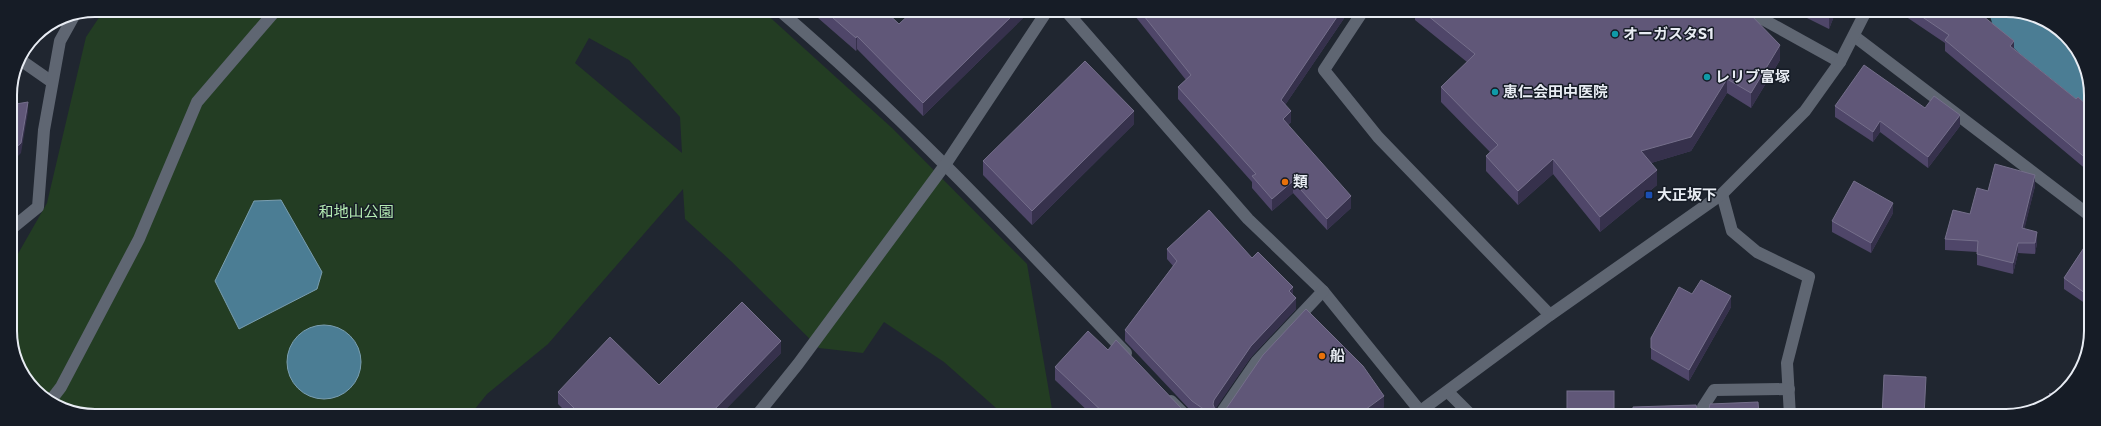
<svg xmlns="http://www.w3.org/2000/svg" width="2101" height="426" font-family="Commissioner,'Noto Sans JP',sans-serif">
	<rect width="100%" height="100%" fill="#202630"/>
	<path fill="#233d23" fill-rule="evenodd" d="M104,10L763,11L892,128L1027,264L1053,415H1004L944,362L884,322L863,353L819,348L731,261L685,219L683,189L548,344L487,394L470,415L79,414L35,391L12,347L11,266L47,203L86,37ZM589,38L629,60L680,117L682,153L575,63Z"/>
	<g fill="#4b7d94" stroke="#7a9eb0">
		<path d="M281,200L322,272L317,289L239,329L215,281L254,201Z"/>
		<circle cx="324" cy="362" r="37"/>
	</g>
	<g fill="none" stroke-linecap="round" stroke-linejoin="round">
		<path stroke="#4b7d94" stroke-width="58" d="M2019,12L2089,83"/>
		<path stroke="#5f6672" stroke-width="12" d="M51,400L61,387L139,239L197,102L276,10"/>
		<g stroke="#5f6672" stroke-width="12">
			<path d="M780,11C903,116 1014,235 1126,353"/>
			<path d="M1066,11L1248,219L1323,291L1420,411"/>
			<path d="M1363,11L1324,70L1378,137L1550,315"/>
			<path d="M1748,11L1840,62"/>
			<path d="M1854,36L2089,215"/>
			<path d="M19,59L52,82"/>
			<path d="M1722,194L1732,231L1757,252L1809,277L1787,363L1790,416"/>
			<path d="M11,229L38,207L44,130L60,41L75,14"/>
			<path d="M1448,392L1471,415"/>
			<path d="M1171,401L1185,415"/>
			<path d="M757,415L798,364L945,165L1047,11"/>
			<path d="M1220,415L1257,361L1323,291"/>
			<path d="M1703,416V407L1714,390L1789,389"/>
		</g>
		<path stroke="#5f6672" stroke-width="12" d="M1415,415L1550,315L1722,194L1805,111L1840,62L1866,11"/>
	</g>
	<g fill="#4f4669">
		<path d="M810,11H885L899,24L1023,11V18L923,116L857,49L856,51Z"/>
		<path d="M1131,11H1349L1285,105L1291,122L1288,125L1351,208L1327,230L1293,193L1272,211L1252,188V182L1178,99V87L1186,80Z"/>
		<path d="M1415,11H1488L1493,15L1780,60L1751,108L1727,93L1691,151L1651,163L1657,185L1600,232L1553,174L1518,205L1486,171V156L1490,152L1441,102V87L1467,62L1415,20Z"/>
		<path d="M1793,11H1836L1829,29Z"/>
		<path d="M1899,12H1978L2014,49L2076,99L2089,107L2088,171L1945,51V43Z"/>
		<path d="M1835,106L1925,108L1960,126L1928,168L1880,132L1873,142L1835,117Z"/>
		<path d="M1134,124L1032,225L983,175V161Z"/>
		<path d="M2035,186L2024,229L2037,243L2035,254L2018,253L2013,274L1977,265V252L1945,250V239L1970,214L1988,191Z"/>
		<path d="M1893,213L1871,253L1832,232V221Z"/>
		<path d="M2089,240V306L2064,289V278Z"/>
		<path d="M1167,249L1252,258L1293,295L1296,309L1251,357L1215,409V410L1220,412L1384,407L1373,415H1196L1192,412L1125,341V330L1173,266L1167,259Z"/>
		<path d="M1692,294L1731,307L1689,381L1651,359V338Z"/>
		<path d="M1108,350L1182,415H1092L1055,380V367Z"/>
		<path d="M781,353L720,415H569L558,404V392L659,385Z"/>
		<path d="M2049,394L2062,395L2049,400Z"/>
	</g>
	<g fill="#36314c">
		<path d="M1017,11H1023V18L923,116V103Z"/>
		<path d="M1341,11H1349L1281,111V100Z"/>
		<path d="M1830,11H1836L1829,29V14Z"/>
		<path d="M36,35L24,53V52Z"/>
		<path d="M857,36V49L856,51V38Z"/>
		<path d="M2014,41V52L2010,46Z"/>
		<path d="M1780,45V60L1751,108V93Z"/>
		<path d="M14,73V81L10,93V90Z"/>
		<path d="M1727,79V93L1691,151L1641,166V151Z"/>
		<path d="M28,102V112L21,153L11,163V152Z"/>
		<path d="M1134,111V124L1032,225V211Z"/>
		<path d="M1291,111V122L1283,130V119Z"/>
		<path d="M1960,115V126L1928,168V157Z"/>
		<path d="M1880,121V132L1873,142V132Z"/>
		<path d="M2089,158V169L2088,171V160Z"/>
		<path d="M1553,159V174L1518,205V191Z"/>
		<path d="M1657,170V185L1600,232V217Z"/>
		<path d="M2035,175V186L2022,239V228Z"/>
		<path d="M1293,181V193L1272,211V199Z"/>
		<path d="M1351,196V208L1327,230V219Z"/>
		<path d="M1893,203V213L1871,253V243Z"/>
		<path d="M2037,232V243L2035,254V243Z"/>
		<path d="M2018,243V253L2013,274V263Z"/>
		<path d="M1293,287V298L1289,291Z"/>
		<path d="M1731,296V307L1689,381V370Z"/>
		<path d="M1296,298V309L1251,357L1214,411L1213,404L1214,400L1251,346Z"/>
		<path d="M781,341V353L720,415H709Z"/>
		<path d="M1384,396V407L1373,415H1358Z"/>
		<path d="M1182,409V415H1176Z"/>
	</g>
	<g fill="#605778" stroke="#756f8b">
		<path d="M825,11H885L899,24L913,11H1017L923,103L857,36L856,38Z"/>
		<path d="M1140,11H1341L1281,100L1291,111L1283,119L1351,196L1327,219L1293,181L1272,199L1252,176L1256,174L1178,87L1191,75Z"/>
		<path d="M1422,11H1488L1493,15L1495,11H1747L1780,45L1751,93L1727,79L1691,137L1641,151L1657,170L1600,217L1553,159L1518,191L1486,156L1498,145L1441,87L1475,54Z"/>
		<path d="M1823,11H1830L1829,14Z"/>
		<path d="M1915,12H1978L2014,41L2010,46L2076,99L2078,97L2089,107V158L2088,160L1945,40L1949,35Z"/>
		<path d="M1085,61L1134,111L1032,211L983,161Z"/>
		<path d="M1864,65L1925,108L1934,96L1960,115L1928,157L1880,121L1873,132L1835,106Z"/>
		<path d="M28,102L21,143L11,152L10,105Z"/>
		<path d="M1995,164L2035,175L2022,228L2037,232L2035,243H2018L2013,263L1977,254L1978,241L1945,239L1953,210L1970,214L1977,188L1988,191Z"/>
		<path d="M1854,181L1893,203L1871,243L1832,221Z"/>
		<path d="M1209,210L1252,258L1258,252L1293,287L1289,291L1296,298L1251,346L1214,400L1213,404L1215,410L1220,412L1226,409L1263,355L1306,309L1363,366L1384,396L1358,415H1212L1192,401L1125,330L1177,261L1167,249Z"/>
		<path d="M2089,240V296L2064,278Z"/>
		<path d="M1701,280L1731,296L1689,370L1651,348V338L1679,287L1692,294Z"/>
		<path d="M742,302L781,341L709,415H581L558,392L610,337L659,385Z"/>
		<path d="M1088,331L1108,350L1116,340L1182,409L1176,415H1106L1055,367Z"/>
		<path d="M1884,375L1926,377L1924,416H1882Z"/>
		<path d="M2065,390L2062,395L2058,397L2049,394Z"/>
		<rect x="1567" y="391" width="47" height="25"/>
		<path d="M1758,402L1759,416H1633V407L1696,405L1697,409L1703,413L1709,409L1710,404Z"/>
		<path d="M994,409L1002,415H989Z"/>
	</g>
	<g fill="#0f9aa8" stroke="#161c26" stroke-width="1.5">
		<circle cx="1615" cy="34" r="4"/>
		<circle cx="1707" cy="77" r="4"/>
		<circle cx="1495" cy="92" r="4"/>
	</g>
	<g fill="#e8710a" stroke="#161c26" stroke-width="1.5">
		<circle cx="1285" cy="182" r="4"/>
		<circle cx="1322" cy="356" r="4"/>
	</g>
	<rect fill="#1a4fb4" stroke="#161c26" stroke-width="1.5" x="1645" y="191" width="8" height="8" rx="2"/>
	<g text-anchor="middle" stroke-width="3" stroke-linejoin="round" paint-order="stroke">
		<g font-size="15" font-weight="bold" fill="#e8ecf3" stroke="#161c26" text-anchor="start">
			<text x="1623" y="39">オーガスタS1</text>
			<text x="1715" y="82">レリブ富塚</text>
			<text x="1503" y="97">恵仁会田中医院</text>
			<text x="1293" y="187">類</text>
			<text x="1657" y="200">大正坂下</text>
			<text x="1330" y="361">船</text>
		</g>
		<g font-size="15" fill="#b3eab2" stroke="#161c26">
			<text x="356" y="217">和地山公園</text>
		</g>
	</g>
	<path d="M0 0H2101V426H0ZM95 17H2006A78 78 0 0 1 2084 95V331A78 78 0 0 1 2006 409H95A78 78 0 0 1 17 331V95A78 78 0 0 1 95 17Z" fill="#161c26" fill-rule="evenodd"/>
	<path fill="none" stroke="#e8ecf3" stroke-width="2" d="M95 17H2006A78 78 0 0 1 2084 95V331A78 78 0 0 1 2006 409H95A78 78 0 0 1 17 331V95A78 78 0 0 1 95 17Z"/>
</svg>
